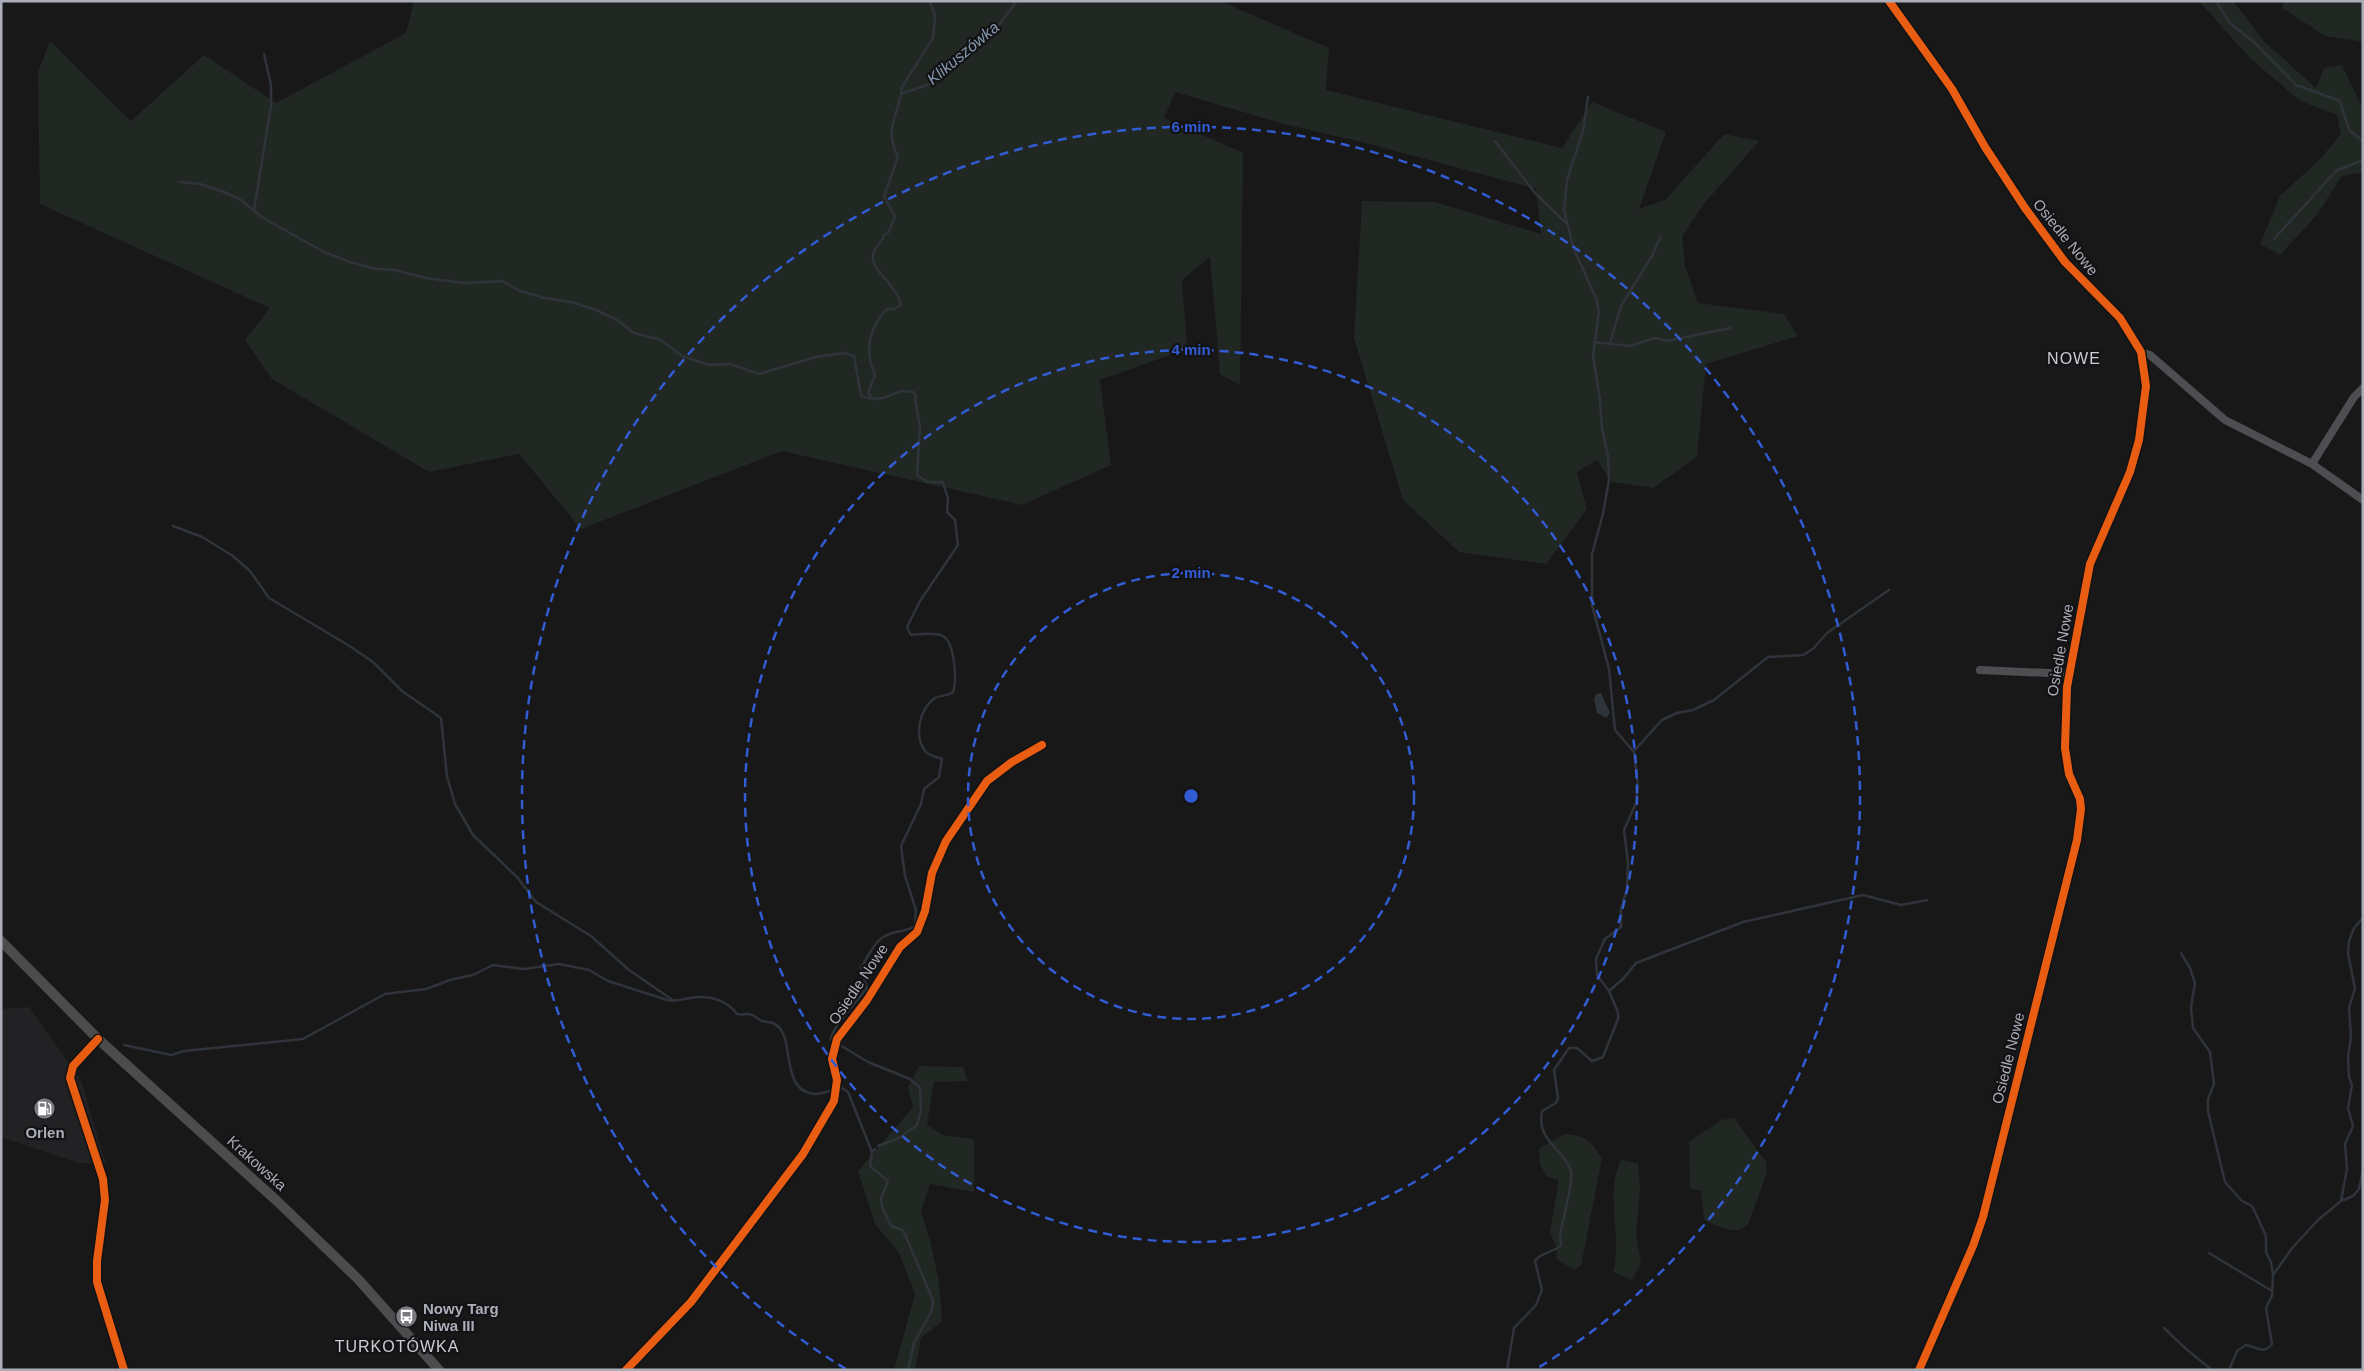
<svg xmlns="http://www.w3.org/2000/svg" width="2364" height="1371" viewBox="0 0 2364 1371" font-family="Arial,sans-serif">
	<rect width="100%" height="100%" fill="#181818"/>
	<path fill="#222224" d="M29 1007 81 1080 106 1164 79 1163 1 1137V1009Z"/>
	<path fill="#212722" d="M414 1H1220L1329 48 1326 90 1562 148 1592 102 1666 132 1639 209 1665 200 1724 134 1759 141 1703 205 1682 236 1685 266 1698 303 1784 314 1798 336 1706 364 1697 457 1653 488 1612 482 1597 460 1577 472 1587 509 1546 564 1459 552 1403 500 1354 338 1362 201 1435 202 1541 234 1536 189 1366 143 1284 124 1175 92 1164 118 1243 153 1240 385 1220 374 1210 257 1182 280 1187 349 1100 380 1111 465 1022 505 782 451 581 529 519 454 429 472 272 379 245 340 270 308 40 204 38 72 50 41 131 121 204 55 276 103 406 33Z
		M2199 1H2233L2264 41 2316 88 2324 68 2342 65 2363 109V175L2358 173 2342 176 2316 216 2280 255 2260 244 2280 196 2319 160 2341 134 2337 115 2300 101 2250 58Z
		M2284 1H2363V42L2325 36 2282 8Z
		M919 1066 963 1067 968 1081 934 1082 927 1124 943 1135 974 1139V1192L930 1184 921 1211 931 1244 939 1282 942 1321 921 1338 915 1370H894L915 1294 899 1253 875 1224 858 1171 913 1107 908 1088Z
		M1734 1118 1766 1162 1767 1173 1748 1224C1736 1237 1719 1226 1704 1220L1701 1191 1690 1188 1689 1142 1721 1120Z
		M1565 1134C1584 1135 1592 1142 1602 1158L1581 1266 1574 1270 1556 1258 1557 1249 1550 1232 1559 1180 1547 1177 1540 1164 1539 1149Z
		M1621 1160 1638 1163 1640 1188 1636 1234 1641 1263 1632 1280 1613 1272C1623 1236 1604 1195 1621 1160Z"/>
	<path fill="#2f343b" d="M1601 693 1610 713 1606 718 1597 713 1594 700 1596 694Z"/>
	<g fill="none" stroke-linecap="round" stroke-linejoin="round">
		<path stroke="#2f343b" stroke-width="2.5" d="M2216 1 2230 23 2256 44 2296 85 2340 101 2349 130 2363 141
			M901 94 902 87 933 38 935 16 930 1
			M1495 141 1535 193 1566 223
			M180 182 200 184 224 192 241 200 263 218 324 252 350 262 376 269 395 270 426 278 464 283 502 281 520 291 544 298 571 302 596 310 617 320 634 333 661 340 682 356 709 365 730 364 759 374 816 357 844 353 854 356 861 396 873 399
			M254 210 271 106V85L264 54
			M2274 239 2336 171 2363 160
			M1594 342 1630 346 1655 338 1667 341 1730 328
			M1610 343 1621 306 1653 254 1660 237
			M173 526 202 537 233 556 250 571 269 598 348 645 373 662 402 691 441 718 447 776 455 804 473 835 517 877 536 902 591 936 629 970 674 1001
			M1634 751 1662 720 1677 713 1693 710 1714 700 1768 657 1803 655 1813 649 1827 633 1889 590
			M2181 953 2190 968 2195 983 2191 1007 2193 1028 2210 1052 2214 1084 2208 1099V1111L2225 1182 2242 1201 2252 1206 2255 1212 2266 1236V1252L2271 1262 2273 1275
			M1609 991 1624 978 1636 963 1743 922 1863 895 1901 905 1927 900
			M831 1040C830 1029 859 999 867 988L861 968C867 958 874 942 885 936 894 931 905 932 915 926L916 910 905 876 901 846 921 804 924 789 939 777 942 759C937 757 929 756 925 751 914 736 919 709 935 698 941 695 948 696 953 692 957 680 955 643 943 636 935 632 920 634 911 635L907 627 920 601 958 545 955 520 947 512 948 499 943 482H927L917 475 920 427 915 399 916 395 913 392 901 391 883 398 873 399 868 393 875 375C864 351 869 327 887 309H894L901 305C898 286 870 270 873 255 874 247 882 243 884 235L888 233 895 217 884 196 898 157C885 129 895 122 901 94L932 83 957 57 981 42 995 30 1017 1
			M124 1045 171 1055 184 1051 303 1039 385 994 426 989 450 980 473 975 493 965 524 969 559 964 589 970 608 981 667 1000C677 1002 681 999 690 998 708 995 726 999 737 1014 741 1015 744 1014 748 1014 754 1014 757 1019 762 1021 766 1022 770 1022 773 1023 798 1034 777 1092 816 1094 824 1094 833 1089 842 1088L848 1092 872 1152
			M840 1045 868 1062 910 1079 920 1088 921 1111 917 1125 899 1138 878 1146
			M875 1149 872 1152 870 1166 888 1181 881 1198 882 1207 891 1226 903 1230 933 1300 932 1310 914 1343 908 1370
			M2341 1201 2347 1169 2345 1144 2353 1126 2348 1108 2352 1085 2349 1077 2348 1057 2351 1037 2349 1008 2355 988 2348 954 2349 941 2354 928 2363 918
			M2209 1253 2272 1291
			M2164 1328 2186 1349 2212 1370
			M1507 1370 1514 1328 1536 1305 1542 1290 1535 1261C1542 1251 1554 1253 1561 1245L1560 1235C1562 1222 1574 1181 1571 1171 1564 1148 1536 1142 1542 1111L1556 1103 1558 1098 1554 1070 1569 1048H1577L1592 1061 1603 1057 1618 1019V1012L1609 991 1597 975 1596 959 1605 939 1621 927V909L1627 889 1628 863 1624 830 1636 803 1638 787 1634 752 1615 730 1609 669 1592 605V554L1603 514 1609 480 1608 456 1602 428 1600 400 1593 356 1599 312 1596 298 1573 247 1564 210 1567 180 1583 131 1588 97
			M2229 1370 2237 1351 2246 1345C2258 1347 2263 1355 2272 1344L2266 1308 2272 1296 2273 1275 2293 1247 2318 1220 2341 1201 2353 1196 2359 1189 2363 1170"/>
		<path stroke="#4d4e51" stroke-width="8" d="M1889 1 1952 89 1985 147 2025 208 2065 262 2120 318 2141 352 2146 386 2139 440 2130 472 2090 564 2067 687 2065 748 2069 774 2080 799 2081 809 2077 840 1983 1217 1973 1246 1919 1370
			M2141 352 2150 355 2225 420 2312 464 2363 500
			M2312 464 2354 397 2363 388
			M1980 670 2069 674
			M98 1039 73 1066 70 1078 103 1179 105 1200 97 1261V1282L124 1370
			M626 1370 691 1302 803 1154 834 1101 837 1080 832 1059 837 1039 867 1000 900 947 917 932 925 911 932 873 946 841 987 781 1012 762 1042 745"/>
		<path stroke="#4c4c4f" stroke-width="10" d="M1 941 98 1039 277 1201 358 1279 439 1370"/>
		<defs>
			<path id="cycleway" d="M1889 1 1952 89 1985 147 2025 208 2065 262 2120 318 2141 352 2146 386 2139 440 2130 472 2090 564 2067 687 2065 748 2069 774 2080 799 2081 809 2077 840 1983 1217 1973 1246 1919 1370
				M98 1039 73 1066 70 1078 103 1179 105 1200 97 1261V1282L124 1370
				M626 1370 691 1302 803 1154 834 1101 837 1080 832 1059 837 1039 867 1000 900 947 917 932 925 911 932 873 946 841 987 781 1012 762 1042 745"/>
		</defs>
		<use href="#cycleway" stroke="#131214" stroke-width="11"/>
		<use href="#cycleway" stroke="#e95d12" stroke-width="8"/>
	</g>
	<g fill="none" stroke="#325cd3" stroke-width="2.5" stroke-dasharray="9 6">
		<circle cx="1191" cy="796" r="223"/>
		<circle cx="1191" cy="796" r="446"/>
		<path d="M846 1369A669 669 0 1 1 1536 1369"/>
	</g>
	<defs>
		<symbol id="fuel-disc" viewBox="-11 -11 22 22"><circle r="9.5" fill="#787a80" stroke="#131214"/><path d="M-5.5-6h7V0h2V4h1.3V-2.5L3-4.5l.8-.8L6-3V5H2.5V1h-1V6h-7ZM-4.2-4.7v3.2H.2V-4.7Z" fill="#fff"/></symbol>
		<symbol id="bus-disc" viewBox="-11 -11 22 22"><circle r="9.5" fill="#787a80" stroke="#131214"/><path d="M-5-6H5V4H4V6H2V4H-2V6H-4V4H-5ZM-3.5-4V0h7V-4ZM-3.5 1.2v1.5H-2V1.2ZM2 1.2v1.5H3.5V1.2Z" fill="#fff"/></symbol>
	</defs>
	<g fill-rule="evenodd">
		<use href="#fuel-disc" x="32" y="1096" width="25" height="25"/>
		<use href="#bus-disc" x="394" y="1304" width="25" height="25"/>
	</g>
	<g text-anchor="middle" dominant-baseline="central" stroke-width="4.5" stroke-linejoin="round" paint-order="stroke">
		<g font-size="15" fill="#abaeb8" stroke="#131214">
			<text transform="translate(2066 237) rotate(51)">Osiedle Nowe</text>
			<text transform="translate(2060 650) rotate(-80)">Osiedle Nowe</text>
			<text transform="translate(858 984) rotate(-56)">Osiedle Nowe</text>
			<text transform="translate(2008 1058) rotate(-76)">Osiedle Nowe</text>
			<text transform="translate(257 1163) rotate(42)">Krakowska</text>
		</g>
		<g font-size="15" font-weight="bold" fill="#abaeb8" stroke="#131214">
			<text x="45" y="1132">Orlen</text>
			<text x="423" y="1308" text-anchor="start">Nowy Targ<tspan x="423" dy="17">Niwa III</tspan></text>
		</g>
		<g font-size="16" font-style="italic" fill="#8599b0" stroke="#131214">
			<text transform="translate(963 53) rotate(-40)">Klikuszówka</text>
		</g>
		<g font-size="16" letter-spacing="1" fill="#cbcdd4" stroke="#131214">
			<text x="2074" y="358">NOWE</text>
			<text x="397" y="1346">TURKOTÓWKA</text>
		</g>
	</g>
	<circle cx="1191" cy="796" r="8" fill="#325cd3" stroke="#131214" stroke-width="2.5"/>
	<g font-size="15" text-anchor="middle" font-weight="bold" fill="#325cd3" stroke="#131214" stroke-width="4.5" stroke-linejoin="round" paint-order="stroke">
		<text x="1191" y="132">6 min</text>
		<text x="1191" y="355">4 min</text>
		<text x="1191" y="578">2 min</text>
	</g>
	<rect width="2364" height="1371" fill="none" stroke="#abaeb8" stroke-width="5"/>
</svg>
